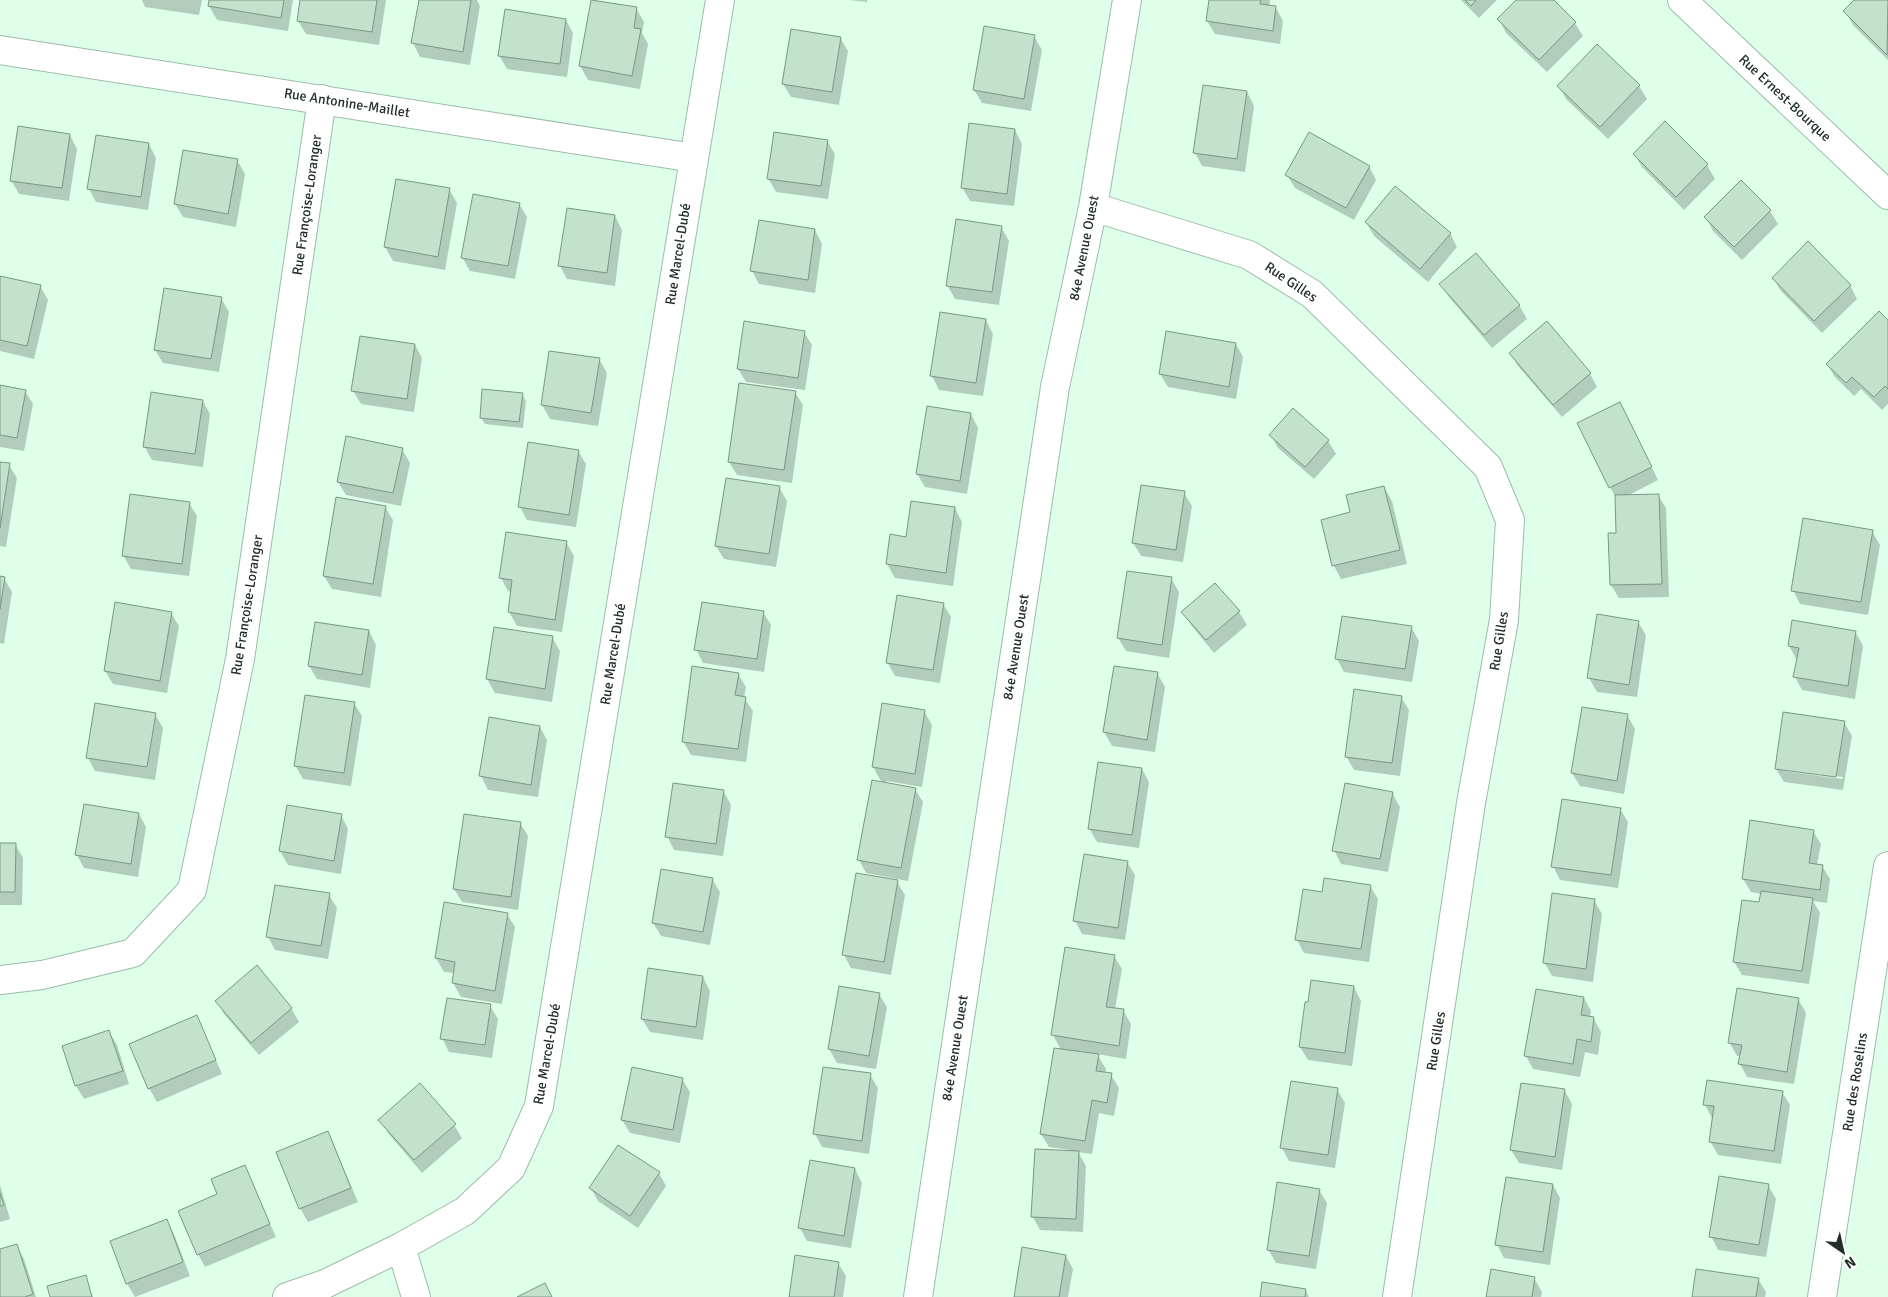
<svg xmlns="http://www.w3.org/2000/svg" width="1888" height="1297" viewBox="0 0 1888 1297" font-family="Signika,sans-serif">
	<rect width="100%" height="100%" fill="#deffea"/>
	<path fill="#0003" fill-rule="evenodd" d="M142 0H202L199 15 145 7Z
		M210 0H293L288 31 217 20 209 6Z
		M302 0H386L379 45 306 34 298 21Z
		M420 0H477L480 6 470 65 420 57 413 43Z
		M592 0 636 8 644 22 642 33 648 44 640 89 588 80 580 66Z
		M849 0H867V2Z
		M1210 0H1270L1269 7 1276 8 1283 21 1280 44 1215 34 1207 21Z
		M1461 0H1497L1479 18Z
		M1518 0H1552L1575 23 1583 36 1547 72 1506 33 1499 19Z
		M1856 0H1888V60L1853 25 1845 11Z
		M566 20 573 33 567 77 507 69 499 55Z
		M1034 36 1042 50 1031 111 982 103 974 90Z
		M840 38 848 51 839 105 791 97 783 84Z
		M1559 86H1639L1647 99 1608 139 1566 99Z
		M1247 92 1254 106 1245 172 1202 166 1195 153Z
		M1665 123 1707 165 1715 179 1684 210 1642 167 1634 154Z
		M1015 130 1022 144 1014 206 970 201 962 187Z
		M70 135 77 149 69 201 19 194 11 180Z
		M827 141 835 154 828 199 776 192 768 178Z
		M149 144 156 158 148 210 96 202 89 189Z
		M237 160 245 174 236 227 183 217 175 204Z
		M1369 166 1376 180 1354 220 1295 188 1287 175Z
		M397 181 449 189 457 203 445 270 393 261 385 247Z
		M1741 182 1770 211 1778 224 1742 260 1713 231 1706 217Z
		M519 204 527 217 515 279 470 271 462 257Z
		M615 216 622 230 615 286 567 279 560 266Z
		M1366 222 1450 233 1457 247 1428 282 1374 236Z
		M1001 227 1009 241 999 305 955 299 947 285Z
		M815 230 822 244 815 293 759 284 752 271Z
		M0 277 40 286 48 300 34 359 0 351Z
		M1773 278 1850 285 1857 299 1822 333 1781 291Z
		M1441 284 1519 305 1527 319 1492 348 1449 297Z
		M221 298 229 312 219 372 163 363 155 350Z
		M986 320 993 334 983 396 939 390 932 376Z
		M1888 322V404L1882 410 1861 389 1854 396 1835 377 1827 364Z
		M804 332 812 345 805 390 746 382 738 369Z
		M1236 344 1243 357 1236 399 1168 387 1160 374Z
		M415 345 422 358 414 412 361 404 353 391Z
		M1511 353 1590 374 1597 387 1562 417 1518 366Z
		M599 359 607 373 598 426 550 419 542 405Z
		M0 387 25 391 33 404 24 451 0 447Z
		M795 392 803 405 792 483 737 475 729 462Z
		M522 394 526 401 523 428 485 424 481 418Z
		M203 401 210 414 203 467 152 460 144 446Z
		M971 414 978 428 967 494 925 487 917 474Z
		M1627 417 1658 480 1627 496 1658 495 1666 508 1669 597 1619 598 1611 585 1617 535 1616 498 1610 487Z
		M1271 435 1328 441 1336 454 1314 479 1278 448Z
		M402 449 410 463 401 506 346 495 338 482Z
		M578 451 586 464 576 527 527 520 520 507Z
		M0 463 9 465 17 478 6 547 0 546Z
		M779 487 787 501 776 567 724 559 716 546Z
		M1384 487 1392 501 1407 564 1341 579 1334 566 1322 520 1351 513Z
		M1184 493 1192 506 1183 562 1141 556 1133 543Z
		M189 503 197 516 189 576 131 569 123 555Z
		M385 507 393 520 381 597 332 589 324 576Z
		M955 508 962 522 953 586 895 578 887 564 891 536 907 538Z
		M1872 531 1880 545 1868 615 1800 604 1793 590Z
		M566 542 574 556 562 632 517 626 509 612 512 592 508 591 501 578Z
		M0 578H4L12 592 4 644 0 643Z
		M1171 578 1179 592 1169 658 1126 651 1118 638Z
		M1215 584 1239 612 1247 625 1214 653 1191 625 1183 612Z
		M943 604 951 617 940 683 895 676 887 662Z
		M763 612 771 625 764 672 703 663 696 649Z
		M171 613 179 626 167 693 113 684 105 671Z
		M1638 622 1646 635 1637 697 1597 692 1589 678Z
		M1411 627 1419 641 1412 682 1344 672 1337 659Z
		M369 631 376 645 370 688 317 679 309 666Z
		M1856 633 1863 646 1855 699 1802 690 1795 677 1797 660 1789 646Z
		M552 637 560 651 552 702 495 693 487 679Z
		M1157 673 1165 687 1155 752 1112 746 1104 732Z
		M738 674 746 687 744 698 753 711 746 762 691 755 683 741Z
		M1401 697 1409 710 1400 776 1354 770 1346 756Z
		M354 703 362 716 351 786 303 779 295 765Z
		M924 711 932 725 922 787 887 781 886 784 915 789 923 802 908 881 866 873 859 860 882 783 873 767Z
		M155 714 163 728 155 780 95 771 88 758Z
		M1627 715 1635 729 1624 794 1580 786 1572 773Z
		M1844 722 1852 736 1843 790 1784 782 1776 769ZM1784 769 1843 777 1842 779 1784 771Z
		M540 727 547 740 538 797 488 790 481 776Z
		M1142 769 1149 782 1139 848 1097 842 1089 828Z
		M724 792 731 805 723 856 674 850 667 836Z
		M1392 793 1400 807 1388 872 1341 864 1334 850Z
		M288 806 341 815 348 829 341 874 288 865 280 851Z
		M1620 809 1628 822 1618 888 1560 880 1553 866Z
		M139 814 146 827 138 877 84 868 77 855Z
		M520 823 528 836 518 910 462 902 454 889Z
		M1813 831 1821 844 1817 865 1822 866 1830 879 1827 903 1813 901 1820 913 1809 984 1742 975 1734 962 1760 904 1761 894 1751 892 1743 879Z
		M0 844H15L23 858 22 905H0Z
		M1127 862 1135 875 1125 940 1082 934 1075 921Z
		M712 879 720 892 710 945 661 936 653 923Z
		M897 882 905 895 891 975 851 968 844 955Z
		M1370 886 1378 899 1369 962 1304 953 1297 940 1323 894Z
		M329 895 337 908 328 959 275 950 268 937Z
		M1594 900 1602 914 1593 982 1552 976 1544 962Z
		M507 914 515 927 502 1004 461 997 453 983 455 973 444 972 436 958Z
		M1114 956 1122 969 1115 1009 1123 1010 1131 1024 1126 1059 1097 1054 1106 1069 1105 1074 1111 1075 1119 1088 1114 1116 1099 1113 1092 1154 1078 1152 1086 1166 1083 1232 1040 1230 1033 1217 1070 1150 1049 1147 1041 1134 1061 1050 1053 1035Z
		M703 977 710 991 703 1040 650 1032 642 1019Z
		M1354 987 1361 1001 1352 1066 1308 1060 1300 1047Z
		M879 994 887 1007 876 1069 837 1063 829 1049Z
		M1584 998 1591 1011 1590 1018 1594 1019 1601 1032 1598 1055 1585 1052 1580 1077 1533 1069 1526 1056Z
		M1798 999 1806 1013 1794 1084 1747 1077 1740 1064 1741 1056H1737L1729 1042Z
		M217 1001 291 1008 299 1022 259 1055 224 1014Z
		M490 1006 498 1019 492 1058 449 1052 442 1038Z
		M196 1016 222 1074 157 1102 149 1088Z
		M109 1032 117 1045 129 1084 84 1099 76 1086 63 1046Z
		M870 1075 878 1088 869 1154 822 1147 815 1134Z
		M682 1079 690 1092 680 1143 630 1133 622 1120Z
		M1337 1089 1345 1103 1335 1168 1289 1161 1282 1148Z
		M1565 1091 1572 1104 1562 1170 1519 1163 1511 1150Z
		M1782 1092 1790 1105 1781 1164 1718 1155 1710 1141 1712 1118 1705 1105Z
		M380 1120 454 1125 462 1138 422 1173 388 1133Z
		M328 1132 358 1202 308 1222 300 1208Z
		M244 1166 276 1237 205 1267 198 1254 219 1195Z
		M855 1169 862 1183 851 1248 807 1241 800 1228Z
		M659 1173 666 1186 638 1228 598 1201 591 1188Z
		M0 1185 10 1219 0 1222Z
		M1553 1185 1560 1198 1550 1265 1504 1258 1497 1244Z
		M1768 1185 1776 1199 1766 1257 1718 1250 1711 1236Z
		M1319 1190 1327 1203 1316 1269 1276 1263 1268 1249Z
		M166 1221 174 1234 190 1276 135 1297 127 1284 111 1241Z
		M16 1245 24 1259 36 1297H0V1251Z
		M1066 1256 1073 1269 1068 1297H1015Z
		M838 1263 846 1276 843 1297H790Z
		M85 1276 93 1297H51Z
		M1534 1278 1542 1292 1541 1297H1487Z
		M1758 1279 1766 1292 1765 1297H1694Z
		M1306 1291 1309 1297H1261Z"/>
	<path fill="#c2e2ce" stroke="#799784" d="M209 0H284L281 18 208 6Z
		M300 0H377L372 32 297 21Z
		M419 0H471L463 52 411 43Z
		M591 0 637 7 634 28 641 29 632 76 579 66Z
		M1209 0H1261L1260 4 1276 6 1273 31 1206 21Z
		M1465 0H1476L1471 6Z
		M1516 0H1554L1576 22 1539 60 1497 19Z
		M1854 0H1888L1887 55 1843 11Z
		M505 9 566 19 560 64 498 56Z
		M984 26 1035 35 1024 99 973 90Z
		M791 29 841 37 832 92 782 84Z
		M1597 44 1640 85 1600 127 1557 86Z
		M1203 85 1247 91 1237 159 1193 153Z
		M1665 121 1708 164 1676 197 1633 154Z
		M969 123 1015 129 1007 194 961 188Z
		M18 126 70 134 62 188 10 181Z
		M774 132 828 140 821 186 767 179Z
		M1309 132 1370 166 1346 208 1285 175Z
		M96 135 149 143 141 197 87 189Z
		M183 150 238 159 228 214 174 204Z
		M396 179 450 188 438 257 384 247Z
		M1741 180 1771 210 1734 247 1704 217Z
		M1395 186 1451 233 1420 269 1365 222Z
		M473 194 520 203 508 266 461 258Z
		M567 208 615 215 607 273 558 266Z
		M956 219 1002 226 992 292 946 286Z
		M759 220 815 229 808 280 750 271Z
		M1808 241 1851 285 1814 321 1772 278Z
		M1476 253 1520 305 1484 335 1439 284Z
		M0 276 41 285 27 346 0 340Z
		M164 288 222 297 211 359 154 350Z
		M1879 311 1888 320V389L1885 386 1874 397 1852 377 1846 383 1826 364Z
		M940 312 986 319 976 383 930 376Z
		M744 321 805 331 798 378 737 369Z
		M1547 321 1591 373 1553 405 1509 353Z
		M1166 331 1236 343 1229 387 1159 374Z
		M360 336 415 344 407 399 351 391Z
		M549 351 600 358 591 413 541 405Z
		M739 383 796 391 784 470 728 462Z
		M0 385 26 390 17 438 0 435Z
		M482 389 523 393 519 422 480 418Z
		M151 392 203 400 195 454 143 447Z
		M1620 402 1652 467 1609 488 1577 423Z
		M927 406 971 413 960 481 916 474Z
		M1293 408 1329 440 1305 467 1269 435Z
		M346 436 403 448 393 493 337 482Z
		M528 442 579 450 569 515 518 507Z
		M0 462 10 463 0 528Z
		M726 478 780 486 769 554 715 546Z
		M1141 485 1185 491 1176 550 1132 543Z
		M1384 486 1400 550 1332 566 1321 520 1350 512 1346 495Z
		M130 494 190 502 182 564 122 556Z
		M1659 494 1662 584 1610 585 1608 533H1616L1615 495Z
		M336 497 386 506 373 584 323 576Z
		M911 501 955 507 946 573 886 564 890 534 906 537Z
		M1803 518 1873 530 1861 602 1791 591Z
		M506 532 567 541 555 620 508 612 512 580 499 578Z
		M1127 571 1172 577 1162 645 1117 638Z
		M0 576 5 577 0 609Z
		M1215 583 1240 611 1206 640 1181 612Z
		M897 595 944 603 933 670 886 663Z
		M115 602 172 612 160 681 104 671Z
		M702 602 764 611 757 659 694 650Z
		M1597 614 1639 621 1629 685 1587 678Z
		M1342 616 1412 626 1405 669 1335 659Z
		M1792 620 1856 631 1848 686 1793 677 1799 648 1788 646Z
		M315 622 369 630 362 675 308 666Z
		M494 627 553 636 545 689 486 679Z
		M692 666 739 673 735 695 746 697 738 749 682 742Z
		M1114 666 1158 672 1147 740 1103 732Z
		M1354 689 1402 696 1392 763 1345 757Z
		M305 695 355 702 344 773 294 766Z
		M95 703 156 713 147 767 86 758Z
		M882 703 925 710 915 774 872 767Z
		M1582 707 1628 714 1617 781 1571 773Z
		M1783 712 1845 721 1836 777 1775 769Z
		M489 717 540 726 531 785 479 776Z
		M1098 762 1142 768 1132 835 1088 829Z
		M872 780 916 788 901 868 857 860Z
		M673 783 724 790 716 844 665 837Z
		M1345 783 1393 792 1380 859 1332 851Z
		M1562 799 1621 808 1611 875 1551 867Z
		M84 804 139 813 131 864 75 855Z
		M287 805 342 814 334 861 279 851Z
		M464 814 521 822 511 897 453 889Z
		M1750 820 1814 830 1809 863 1823 865 1820 890 1742 879Z
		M0 843H16L15 892H0Z
		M1084 854 1128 861 1118 928 1073 921Z
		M661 869 713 878 703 932 652 923Z
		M856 873 898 880 884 962 842 955Z
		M1324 878 1371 885 1361 949 1295 940 1303 889 1322 892Z
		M275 885 330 893 321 946 266 937Z
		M1761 891 1813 898 1802 971 1733 962 1742 900 1759 902Z
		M1552 893 1595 899 1586 969 1543 963Z
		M444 902 508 913 495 991 452 983 455 962 435 958Z
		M1065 947 1115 955 1106 1007 1124 1009 1119 1046 1051 1035Z
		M257 965 292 1008 251 1043 215 1001Z
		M648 968 703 976 696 1027 641 1019Z
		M1311 980 1354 986 1345 1053 1299 1047 1305 1002H1308Z
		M839 986 880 993 869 1056 828 1049Z
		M1737 988 1799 998 1787 1072 1738 1064 1742 1045 1728 1043Z
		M1536 989 1584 997 1581 1015 1594 1017 1591 1042 1577 1039 1573 1064 1524 1056Z
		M447 998 491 1004 485 1045 440 1039Z
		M197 1015 216 1060 148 1089 129 1044Z
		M109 1030 123 1071 75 1086 62 1046Z
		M1054 1048 1099 1054 1096 1071 1112 1073 1107 1103 1092 1100 1085 1141 1040 1134Z
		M632 1067 683 1078 673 1130 621 1120Z
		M823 1067 871 1073 862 1141 813 1134Z
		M1707 1080 1783 1091 1774 1151 1709 1142 1714 1106 1703 1105Z
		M1291 1081 1338 1088 1328 1155 1280 1148Z
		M420 1083 456 1124 414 1160 378 1120Z
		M1521 1083 1565 1089 1555 1157 1510 1150Z
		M328 1131 351 1188 299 1209 276 1152Z
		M618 1145 660 1172 630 1216 589 1188Z
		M1035 1149 1079 1151 1076 1219 1031 1217Z
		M810 1160 855 1168 844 1236 798 1228Z
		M245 1165 270 1224 197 1255 178 1211 217 1194 211 1179Z
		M1719 1176 1769 1184 1759 1245 1709 1237Z
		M1506 1177 1553 1184 1543 1252 1495 1245Z
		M1277 1182 1320 1189 1309 1256 1267 1250Z
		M0 1193 4 1205 0 1206Z
		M167 1219 183 1262 126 1284 110 1241Z
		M17 1244 33 1294 25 1297H0V1249Z
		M1022 1247 1066 1255 1059 1297H1014Z
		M795 1255 839 1262 834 1297H789Z
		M1491 1269 1535 1277 1532 1297H1486Z
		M1696 1269 1759 1278 1756 1297H1692Z
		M86 1275 92 1297H50L47 1286Z
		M1262 1282 1306 1289 1305 1297H1260Z
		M545 1283 552 1297H517Z"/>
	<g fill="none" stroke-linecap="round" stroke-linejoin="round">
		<defs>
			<path id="minor" d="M1682 0 1888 195
				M0 50 694 158
				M1093 207 1249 255 1312 294 1488 467 1510 520 1504 620 1471 803 1397 1297
				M0 980 42 975 133 953 192 890 240 659 322 99
				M401 1247 416 1297
				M287 1297 325 1284 401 1247 465 1211 511 1168 539 1106 720 0
				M918 1297 1055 387 1093 207 1127 0
				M1822 1297 1888 866"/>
		</defs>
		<use href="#minor" stroke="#9dbca9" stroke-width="30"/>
		<use href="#minor" stroke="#fff" stroke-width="28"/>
	</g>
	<g text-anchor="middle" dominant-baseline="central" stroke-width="4" stroke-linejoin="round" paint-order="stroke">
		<g font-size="14" fill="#222e27" stroke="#fff">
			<text transform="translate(1785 98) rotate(43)">Rue Ernest-Bourque</text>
			<text transform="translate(347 103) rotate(9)">Rue Antonine-Maillet</text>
			<text transform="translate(307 205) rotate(-82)">Rue Françoise-Loranger</text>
			<text transform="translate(1084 248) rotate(-79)">84e Avenue Ouest</text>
			<text transform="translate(678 254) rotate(-81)">Rue Marcel-Dubé</text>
			<text transform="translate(1291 282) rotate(34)">Rue Gilles</text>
			<text transform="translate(247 605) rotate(-81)">Rue Françoise-Loranger</text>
			<text transform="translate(1499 641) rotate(-81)">Rue Gilles</text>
			<text transform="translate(1016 647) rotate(-81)">84e Avenue Ouest</text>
			<text transform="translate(613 654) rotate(-81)">Rue Marcel-Dubé</text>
			<text transform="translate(1436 1041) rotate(-81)">Rue Gilles</text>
			<text transform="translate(955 1048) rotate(-81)">84e Avenue Ouest</text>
			<text transform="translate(547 1054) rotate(-80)">Rue Marcel-Dubé</text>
			<text transform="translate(1855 1082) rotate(-81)">Rue des Roselins</text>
		</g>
	</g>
	<g transform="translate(1843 1252) rotate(146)" stroke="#ffffff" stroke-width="4" paint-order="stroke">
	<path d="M0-4L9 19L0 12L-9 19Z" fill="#222e27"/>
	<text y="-8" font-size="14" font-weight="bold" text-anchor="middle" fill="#222e27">N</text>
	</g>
</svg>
